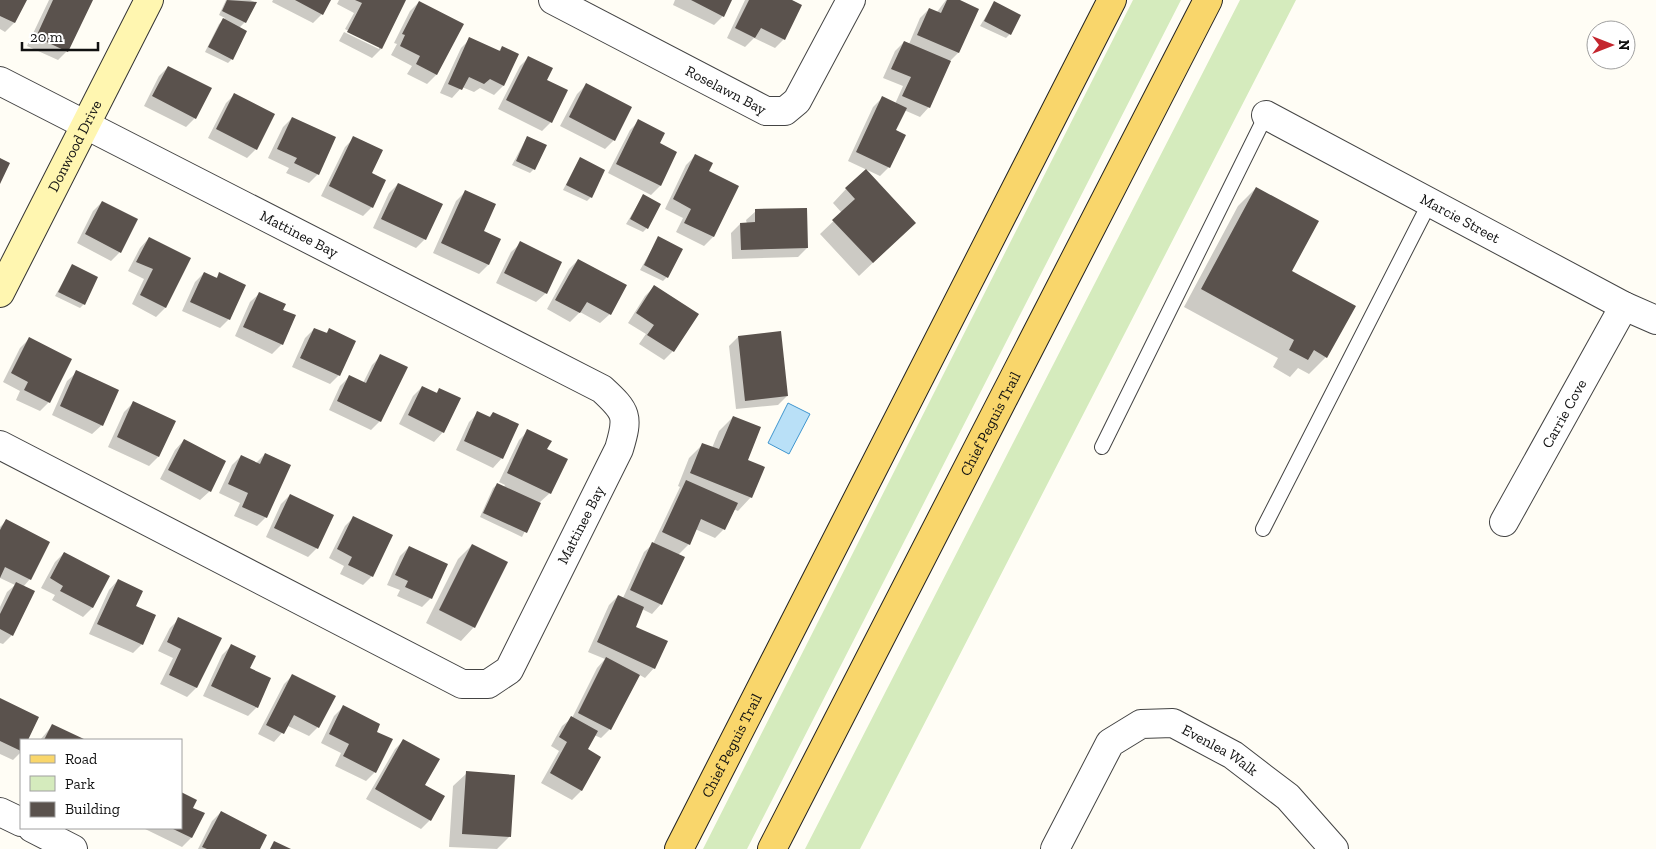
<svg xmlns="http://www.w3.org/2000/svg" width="1656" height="849" viewBox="0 0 1656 849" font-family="'Zilla Slab',serif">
	<rect width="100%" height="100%" fill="#fffdf5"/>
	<path fill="#d5ebbd" d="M1133 0H1181L747 849H703Z
		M1240 0H1296L860 849H805Z"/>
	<path fill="#b9e0f7" stroke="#3f96cf" d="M788 403 810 414 789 454 768 443Z"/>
	<path fill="#0003" d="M0 0H25L14 23 5 32 0 29Z
		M49 0H92L67 51 58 60 27 46Z
		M226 0H250L255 2 245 22 239 28 232 59 228 63 205 52 219 24 225 18 219 15Z
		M273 0H329L322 14 313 23 272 2Z
		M339 0H405L381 49 372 58 339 41 344 32 379 49V47L345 29 354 13 337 4Z
		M675 0H731L723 16 714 25 673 5Z
		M745 0H789L784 39 775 48 754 38 745 47 727 38Z
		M946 0H957L977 9 958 53 949 62 929 107 920 117 904 110 895 131 889 167 880 176 848 161 873 107 882 98 895 104 903 86 883 78 895 51 904 42 909 44 920 18 929 9 937 12Z
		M419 2 462 24 436 75 427 84 407 74 412 66 391 55 397 44 394 43 410 11Z
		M994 3 1010 34 1006 38 980 26Z
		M470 39 498 52 502 47 518 54 503 86 494 95 480 88 474 92 462 87 452 98 440 93 461 48Z
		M529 57 546 80 551 122 542 131 498 109 520 66Z
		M168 67 195 118 186 127 144 106 159 76Z
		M586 85 614 140 605 149 560 126 577 94Z
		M235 94 256 149 247 158 208 138 226 103Z
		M292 118 318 174 309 183 286 173 289 168 268 158 283 127Z
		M639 121 658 144 675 153 660 186 651 195 608 173 630 130Z
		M527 137 534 169 530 173 512 165Z
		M354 138 370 173 372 207 363 216 321 196 345 147Z
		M695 156 707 171 738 186 713 237 704 246 676 232 683 218 665 209 686 165Z
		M580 158 591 197 587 201 563 190Z
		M398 184 425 239 416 248 373 228 389 193Z
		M1256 188 1326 357 1309 374 1298 368 1290 377 1273 367 1278 358 1184 307 1238 206Z
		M846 189 901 236 859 276 820 234 842 213 833 203Z
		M465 192 482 232 499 239 488 265 479 274 433 253 456 201Z
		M643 196 647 228 643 232 626 224Z
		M102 202 120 252 111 261 77 243 93 211Z
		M756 211 807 248 798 257 732 259 731 233 740 224H747L746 220Z
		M659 237 667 277 663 281 640 270Z
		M149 238 189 258 165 308 156 317 132 304 144 279 128 271 140 248Z
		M521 243 561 262 546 293 536 302 496 283 511 252Z
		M578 260 625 286 610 314 600 323 580 312 570 322 547 309 569 269Z
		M72 266 84 304 80 308 55 296Z
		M204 273 215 279 220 274 229 319 220 328 182 311 195 282Z
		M654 287 697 315 673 351 664 360 639 344 646 334 628 323 645 296Z
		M260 293 282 310 294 316 282 344 272 354 235 336 250 302Z
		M314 329 325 334 329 330 339 375 330 384 292 367 305 338Z
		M738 337 787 396 778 405 736 409 729 346Z
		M29 339 49 402 40 411 16 400 20 391 3 382 20 348Z
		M381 356 380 421 371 430 329 410 340 386 349 377 363 383 372 365Z
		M77 372 117 391 102 425 92 434 52 415 67 381Z
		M422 387 435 394 440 389 443 432 434 442 399 424 413 396Z
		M133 403 158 457 149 466 108 447 124 412Z
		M478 413 488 418 493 413 502 458 493 468 456 450 469 422Z
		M733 417 747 460 751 497 738 511 733 509 724 529 715 538 695 529 689 544 678 555 661 604 652 614 642 609 634 627 654 668 645 678 638 674 610 729 601 738 594 735 586 749 600 757 581 791 572 800 541 783 559 751 551 746 562 726 572 718 597 668 605 659 588 652 609 605 618 596 623 598 644 552 653 544 680 487 678 486 689 458 703 444 712 448 719 431Z
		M528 431 546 450 550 493 540 502 522 537 480 517 493 488 498 484 504 487 505 485 499 482 519 440Z
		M184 440 225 461 210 491 200 500 160 479 175 450Z
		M265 454 266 517 257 526 234 516 240 503 219 493 232 465 241 456 256 463Z
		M290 495 317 548 308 557 266 537 281 504Z
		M354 517 372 576 363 585 340 574 344 566 329 558 345 526Z
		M6 521 30 579 23 587 12 635 3 644 0 643V607L7 592 15 585 0 578V527Z
		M472 545 474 627 461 641 426 623 458 559Z
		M409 547 431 598 422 607 397 596 400 590 387 585 400 556Z
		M64 553 108 577 92 608 83 617 52 600 55 595 41 588 55 562Z
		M118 580 135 607 142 644 133 653 89 634 109 590Z
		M179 619 196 688 187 697 160 684 173 658 158 651 170 628Z
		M231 646 249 669 257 707 248 716 203 696 222 655Z
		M293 675 318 727 309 736 288 726 274 742 258 734 284 684Z
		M0 700 38 718 27 740H21V752L13 760 0 754Z
		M343 707 375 732V772L366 781 335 766 341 753 321 743 334 716Z
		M52 726 83 740H40Z
		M404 740 424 785 443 796 430 820 421 829 366 799 395 749Z
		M467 773 510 836 497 849 449 847 453 786Z
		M192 808 191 838 182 847 143 828H181Z
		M221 812 258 849H198L212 821Z"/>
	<path fill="#5a524d" d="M0 0H27L15 23 0 16Z
		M53 0H93L68 52 36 37Z
		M227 0 257 2 246 23 222 11Z
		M295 0H331L323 15Z
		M355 0H406L382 49 347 32 362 3Z
		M691 0H732L724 17Z
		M749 0H792L802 5 785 40 761 28 755 38 735 28Z
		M947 0H960L979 9 959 53 917 35 929 8 941 13Z
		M419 1 464 24 437 75 416 64 420 56 400 46 405 35 402 34Z
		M994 1 1021 15 1011 35 984 21Z
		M223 18 247 31 233 60 208 47Z
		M469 37 500 51 502 46 519 54 504 86 490 79 484 84 469 77 462 90 448 84Z
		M904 41 951 61 930 108 902 96 911 77 891 69Z
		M528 56 553 68 547 80 568 90 552 123 506 100Z
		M168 66 212 88 196 119 152 96Z
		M586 83 632 107 615 141 569 117Z
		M234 93 275 114 257 150 216 129Z
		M882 96 907 108 896 130 906 135 890 168 856 152Z
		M292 117 336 137 319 175 294 163 297 158 277 149Z
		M638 119 665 133 660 143 677 152 661 186 616 164Z
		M353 136 383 150 372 173 386 180 373 208 329 186Z
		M527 136 547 145 535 170 516 161Z
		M695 154 713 163 709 171 739 186 714 237 684 223 691 209 673 199Z
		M580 157 605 170 592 198 566 185Z
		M0 158 10 163 0 184Z
		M866 169 916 223 873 263 832 220 855 199 845 188Z
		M398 183 443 204 426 240 381 219Z
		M1256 187 1319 221 1292 271 1356 306 1327 358 1314 350 1308 360 1289 350 1294 340 1201 289Z
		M465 190 496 204 484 231 501 239 489 265 441 243Z
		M643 194 661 204 648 229 630 219Z
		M102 201 138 219 121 253 85 234Z
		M807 208 808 248 741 250 740 223 755 222V209Z
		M658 236 683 249 668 278 644 265Z
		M149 237 191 258 166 308 140 295 153 269 136 262Z
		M520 241 562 262 547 294 504 273Z
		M578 259 627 285 611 315 587 302 580 313 555 300Z
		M72 264 98 277 85 305 58 292Z
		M204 272 217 278 219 272 246 285 230 320 190 302Z
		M654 285 699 314 674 352 647 335 654 325 636 313Z
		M259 292 286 304 283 310 296 315 283 345 243 327Z
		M314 328 327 333 329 328 356 341 340 376 300 358Z
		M781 331 788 396 745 401 738 336Z
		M29 337 72 359 50 403 24 390 28 382 11 373Z
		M380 354 408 367 381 422 337 401 349 375 366 383Z
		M76 370 119 390 103 426 60 406Z
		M422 386 437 393 439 388 461 398 444 433 408 415Z
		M133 401 176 421 159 457 117 437Z
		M477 411 490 417 493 412 519 424 503 459 464 441Z
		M733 416 761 427 748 460 765 467 752 498 690 473 702 443 719 449Z
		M527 429 552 441 547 449 568 459 551 494 507 473Z
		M184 439 226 461 211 492 168 470Z
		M265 453 291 465 267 518 242 507 248 493 228 484 241 455 260 464Z
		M686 480 738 503 725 530 701 519 690 545 662 532Z
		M497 483 541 503 527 533 483 513Z
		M290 494 334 515 318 549 274 528Z
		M353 516 393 535 373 577 348 565 352 557 337 549Z
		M6 519 50 542 31 580 5 567 0 578V530Z
		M652 542 685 557 662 605 630 590Z
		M472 544 508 562 475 628 439 610Z
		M409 546 448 564 432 599 405 587 408 581 395 575Z
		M64 552 110 576 93 608 60 591 63 586 50 578Z
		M118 579 143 591 136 606 156 615 143 645 97 624Z
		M16 582 35 591 13 636 0 629V614Z
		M618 595 644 607 636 627 668 641 655 669 597 642Z
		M178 617 222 638 197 688 169 675 181 649 167 642Z
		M231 644 256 656 250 668 271 678 258 708 211 686Z
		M606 657 640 675 611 730 578 713Z
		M292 674 336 696 319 728 294 715 284 734 266 725Z
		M0 698 39 717 28 740H21V751L0 741Z
		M343 705 380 724 377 732 393 739 376 773 343 756 349 744 329 734Z
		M571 716 598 731 588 749 601 757 582 791 550 773 567 742 559 737Z
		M52 724 86 740H44Z
		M403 739 440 759 425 785 445 796 431 821 375 789Z
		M466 771 515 775 511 837 462 834Z
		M181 792 197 800 193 808 205 813 192 838 171 828H181Z
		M221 811 267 835 260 849H207L202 847Z
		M274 841 291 849H270Z"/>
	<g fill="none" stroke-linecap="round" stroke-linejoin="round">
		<defs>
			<path id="lane" d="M1102 447 1266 115
				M1263 529 1430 202"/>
			<g id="street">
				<path id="s1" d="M553 0 766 111H785L797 101 851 0"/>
				<path id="s2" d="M0 81 602 389C627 412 629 416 619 449L509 670 488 684H462L0 445"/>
				<path id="s3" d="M1266 115 1624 306 1656 320"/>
				<path id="s4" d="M1504 522 1624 306"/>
				<path d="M0 812 21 822"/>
				<path d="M32 828 73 849"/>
				<path id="s5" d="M1055 849 1110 743 1141 724 1173 723 1233 755 1288 797 1334 849"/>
			</g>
			<g id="secondary">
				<path id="s6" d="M0 293 149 0"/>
			</g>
			<g id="primary">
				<path id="s7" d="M679 849 1112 0"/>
				<path id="s8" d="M772 849 1208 0"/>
			</g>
		</defs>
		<use href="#lane" stroke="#444" stroke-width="16"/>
		<use href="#street" stroke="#444" stroke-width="30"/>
		<use href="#secondary" stroke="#333" stroke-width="30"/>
		<use href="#primary" stroke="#222" stroke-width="30"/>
		<use href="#lane" stroke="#fff" stroke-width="14"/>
		<use href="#street" stroke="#fff" stroke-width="28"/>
		<use href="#secondary" stroke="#fff6b0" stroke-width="28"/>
		<use href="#primary" stroke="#f9d66b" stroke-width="28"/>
	</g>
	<g text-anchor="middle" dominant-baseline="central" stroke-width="5" stroke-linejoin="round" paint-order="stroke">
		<g font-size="15" fill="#111" stroke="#fff">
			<text stroke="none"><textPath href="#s1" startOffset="195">Roselawn Bay</textPath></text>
			<text stroke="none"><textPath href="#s6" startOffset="165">Donwood Drive</textPath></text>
			<text stroke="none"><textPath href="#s3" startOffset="220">Marcie Street</textPath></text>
			<text stroke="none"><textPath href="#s2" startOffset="336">Mattinee Bay</textPath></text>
			<text stroke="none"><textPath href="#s4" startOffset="124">Carrie Cove</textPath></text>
			<text stroke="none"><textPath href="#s8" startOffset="478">Chief Peguis Trail</textPath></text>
			<text transform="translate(581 525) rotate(-63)">Mattinee Bay</text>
			<text stroke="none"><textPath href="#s7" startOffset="116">Chief Peguis Trail</textPath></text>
			<text stroke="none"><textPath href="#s5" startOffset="242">Evenlea Walk</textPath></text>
		</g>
	</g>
	<rect x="20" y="739" width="162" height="90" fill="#ffffff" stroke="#a0a0a0"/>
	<rect x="30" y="755" width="25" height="8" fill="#f9d66b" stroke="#a0a0a0"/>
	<text x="65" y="764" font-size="15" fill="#111111">Road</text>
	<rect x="30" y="776" width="25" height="15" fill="#d5ebbd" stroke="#a0a0a0"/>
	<text x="65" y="789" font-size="15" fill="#111111">Park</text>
	<rect x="30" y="802" width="25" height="15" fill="#5a524d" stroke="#a0a0a0"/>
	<text x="65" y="814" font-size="15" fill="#111111">Building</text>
	<g transform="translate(1611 45) rotate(90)"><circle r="24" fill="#ffffff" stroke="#a0a0a0"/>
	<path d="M0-4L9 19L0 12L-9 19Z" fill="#c4262e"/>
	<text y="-8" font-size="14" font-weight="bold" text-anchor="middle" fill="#111111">N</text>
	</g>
	<path d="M22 42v8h76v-8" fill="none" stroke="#111111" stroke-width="2.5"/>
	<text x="30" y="42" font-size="15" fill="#111111" stroke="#ffffff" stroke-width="4" paint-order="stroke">20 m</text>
</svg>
